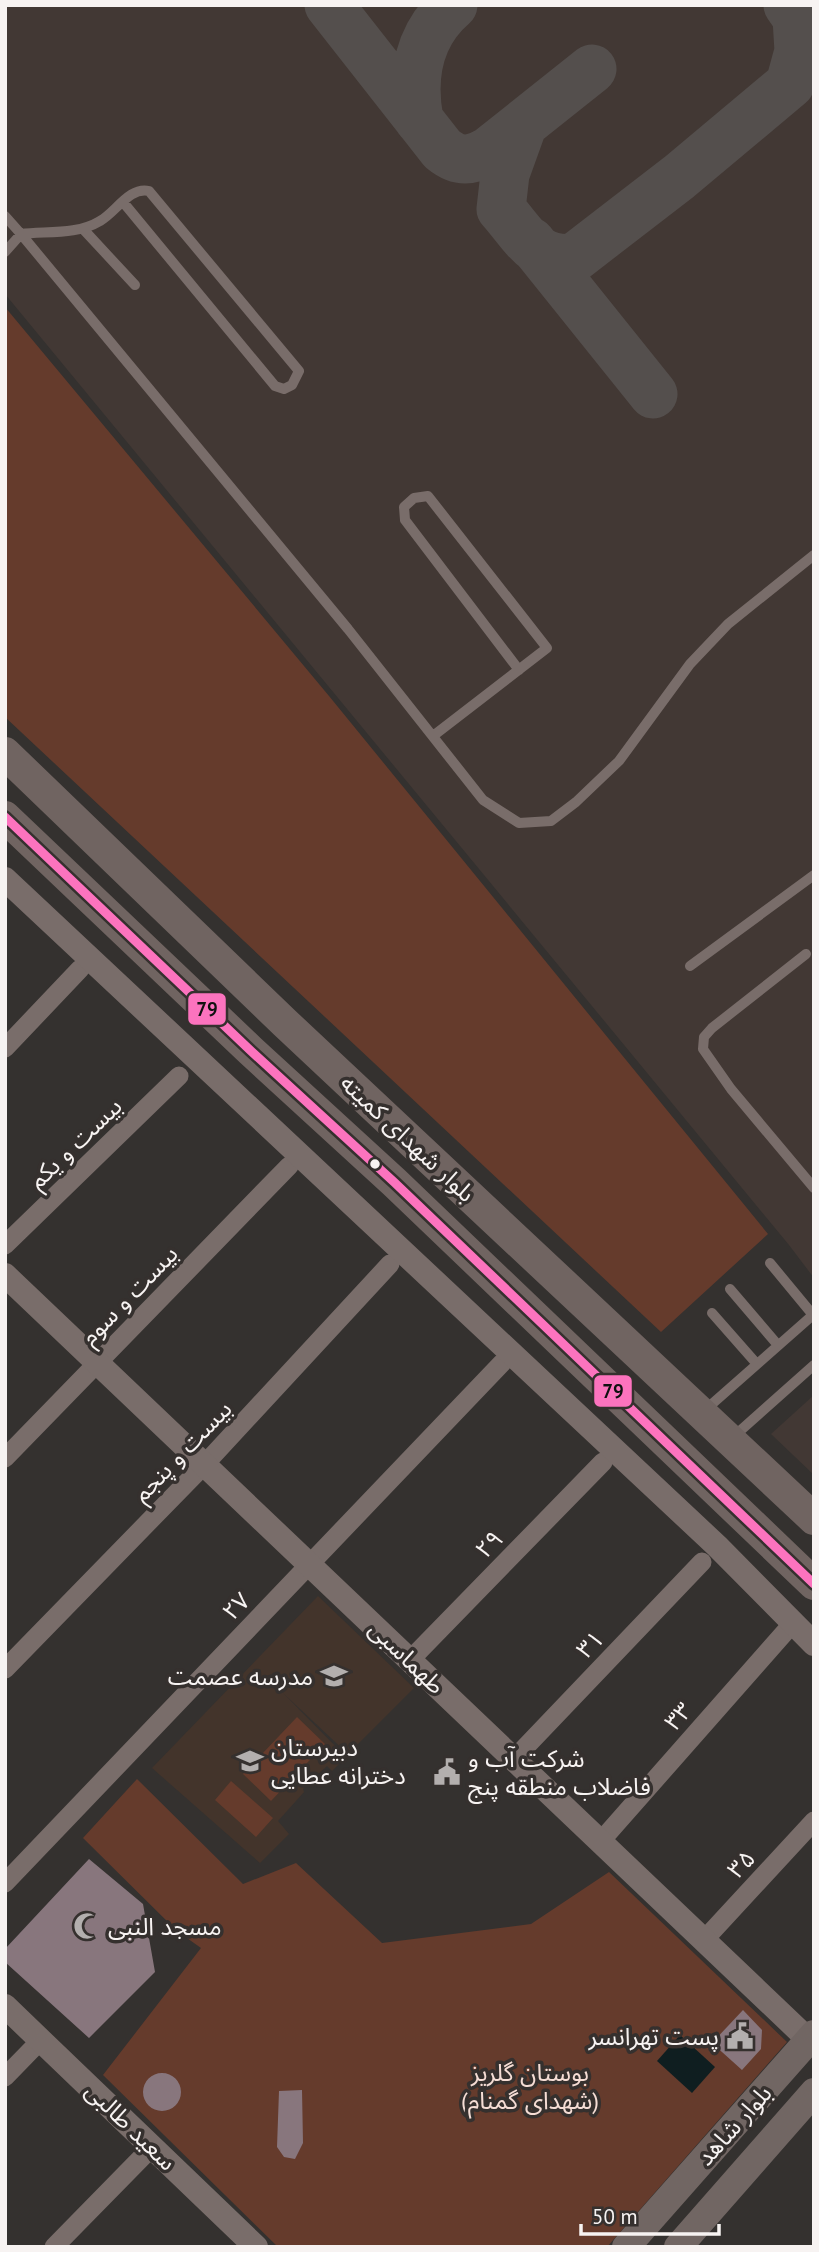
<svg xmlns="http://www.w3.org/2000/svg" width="819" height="2252" viewBox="0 0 819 2252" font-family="'PT Sans','Noto Sans Arabic',sans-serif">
	<rect width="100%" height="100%" fill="#34312f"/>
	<path fill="#423834" d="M5 5H814V1278L789 1245 5 294Z
		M814 1395V1475L771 1434Z"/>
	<path fill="#43342b" d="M318 1596 414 1688 348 1754 283 1693 346 1757 332 1771 327 1766 303 1789 304 1792 278 1821 289 1834 260 1863 152 1768Z"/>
	<path fill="#653b2c" d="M5 307 329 696 768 1234 661 1332 5 717Z
		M297 1717 325 1744 271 1801 243 1774Z
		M137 1779 243 1884 296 1863 382 1943 531 1924 609 1872 787 2042 607 2247H278L103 2075 201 1948 177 1931 83 1838Z
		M231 1781 273 1818 256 1837 215 1800Z"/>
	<path fill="#0f1e20" d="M680 2035 715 2067 692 2093 657 2061Z"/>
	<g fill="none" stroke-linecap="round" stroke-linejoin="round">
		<path stroke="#544f4d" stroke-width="49" d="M329 5 442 149C459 163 471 161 489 151L592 69
			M419 120C411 76 419 34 453 5
			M523 124 505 174 501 209C525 236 535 262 574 258L679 177 790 84 799 51 797 18 788 5
			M531 242 653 394"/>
	</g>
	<path fill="#88767d" d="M89 1859 143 1904 155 1972 89 2038 5 1962V1949Z
		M743 2010 762 2030 761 2049 742 2070 712 2043Z
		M143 2092a19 19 0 1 1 38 0a19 19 0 1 1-38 0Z
		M302 2090 303 2143 295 2159 284 2157 277 2147 279 2091Z"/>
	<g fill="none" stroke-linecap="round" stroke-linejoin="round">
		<path stroke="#796d6a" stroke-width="10" d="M5 216 21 234C47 231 77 235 100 221 115 213 130 186 149 191L299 371 292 385 284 389 275 386 123 202
			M84 230 135 285
			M5 252 21 234 348 629 483 800 519 823 551 821 576 802 619 761 690 664 728 624 814 555
			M433 736 547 648 428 496 414 498 404 507 405 520 519 670
			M806 954 712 1028 704 1037 703 1049 731 1089 814 1188
			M690 966 814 875
			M770 1263 813 1315
			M730 1289 777 1344
			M712 1313 756 1363
			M704 1411 814 1314
			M732 1438 814 1365"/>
		<path stroke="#796d6a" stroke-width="19" d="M5 1048 80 969
			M5 1245 179 1076
			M5 1458 289 1166
			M410 1660 603 1462
			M5 1669 204 1465 390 1264
			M514 1759 702 1562
			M600 1842 793 1623
			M5 1883 502 1363
			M704 1940 814 1821
			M5 2077 41 2040
			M54 2247 152 2147"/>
		<path stroke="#796d6a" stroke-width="24" d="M5 879 717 1546 814 1644
			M5 1275 814 2045
			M5 2006 256 2247"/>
		<path stroke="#716663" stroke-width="28" d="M626 2247 814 2034
			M678 2247 814 2092"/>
		<path stroke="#706461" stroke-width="32" d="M5 753 285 1023 814 1519
			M5 817 251 1051 394 1182 814 1584"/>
		<defs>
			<path id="bus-1" d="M5 817 251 1051 394 1182 814 1584"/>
		</defs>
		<use href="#bus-1" stroke="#35302e" stroke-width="14"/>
		<use href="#bus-1" stroke="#fc73be" stroke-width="9"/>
	</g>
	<defs>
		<symbol id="school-bare" viewBox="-9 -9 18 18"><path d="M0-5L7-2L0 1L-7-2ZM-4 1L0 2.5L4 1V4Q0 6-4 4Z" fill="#b3afae" stroke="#35302e" stroke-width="2.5" paint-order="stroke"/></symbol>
		<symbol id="civic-bare" viewBox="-9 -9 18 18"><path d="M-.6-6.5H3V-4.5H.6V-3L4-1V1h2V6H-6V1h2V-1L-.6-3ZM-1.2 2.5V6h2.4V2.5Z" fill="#b3afae" stroke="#35302e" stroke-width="2.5" paint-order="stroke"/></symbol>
		<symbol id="mosque-bare" viewBox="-9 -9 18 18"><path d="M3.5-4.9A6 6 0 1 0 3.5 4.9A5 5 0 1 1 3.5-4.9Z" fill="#b3afae" stroke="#35302e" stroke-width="2.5" paint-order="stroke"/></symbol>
	</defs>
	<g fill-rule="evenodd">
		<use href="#school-bare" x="315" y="1657" width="38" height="38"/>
		<use href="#school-bare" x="231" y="1742" width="38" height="38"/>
		<use href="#civic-bare" x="428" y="1753" width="38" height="38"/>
		<use href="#mosque-bare" x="68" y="1907" width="38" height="38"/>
		<use href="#civic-bare" x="721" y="2017" width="38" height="38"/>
	</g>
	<circle fill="#f7f3f2" stroke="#35302e" stroke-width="2.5" cx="375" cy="1164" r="6"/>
	<g text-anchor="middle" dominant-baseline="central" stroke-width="7" stroke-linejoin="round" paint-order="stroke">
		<g font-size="24" fill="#f7f3f2" stroke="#35302e">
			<text transform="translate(408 1138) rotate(43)">بلوار شهدای کمیته</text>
			<text transform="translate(75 1143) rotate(-44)">بیست و یکم</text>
			<text transform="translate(129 1295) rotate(-46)">بیست و سوم</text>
			<text transform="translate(182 1451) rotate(-46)">بیست و پنجم</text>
			<text transform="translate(489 1544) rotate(-46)">۲۹</text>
			<text transform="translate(236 1606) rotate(-46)">۲۷</text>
			<text transform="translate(590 1644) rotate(-46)">۳۱</text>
			<text transform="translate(407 1657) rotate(44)">طهماسبی</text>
			<text transform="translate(678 1716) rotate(-48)">۳۳</text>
			<text transform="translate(741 1864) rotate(-47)">۳۵</text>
			<text transform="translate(734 2125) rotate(-48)">بلوار شاهد</text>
			<text transform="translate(131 2126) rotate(44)">سعید طالبی</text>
		</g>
		<g font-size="24" fill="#f7f3f2" stroke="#35302e" text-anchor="start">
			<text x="313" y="1676" text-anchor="end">مدرسه عصمت</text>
			<text x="271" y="1747">دبیرستان<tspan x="271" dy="28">دخترانه عطایی</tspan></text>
			<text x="468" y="1758">شرکت آب و<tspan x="468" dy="28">فاضلاب منطقه پنج</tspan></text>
			<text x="108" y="1926">مسجد النبی</text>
			<text x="719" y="2036" text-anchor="end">پست تهرانسر</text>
		</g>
		<g font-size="24" fill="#f5ddd5" stroke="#35302e">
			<text x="530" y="2072">بوستان گلریز<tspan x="530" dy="28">(شهدای گمنام)</tspan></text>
		</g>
	</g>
	<g stroke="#35302e" stroke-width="2.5">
		<rect x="187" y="992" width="40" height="34" rx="7" fill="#fc73be"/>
		<rect x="593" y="1374" width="40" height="34" rx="7" fill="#fc73be"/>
	</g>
	<g font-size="19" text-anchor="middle" font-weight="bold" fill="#111">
		<text x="207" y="1016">79</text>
		<text x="613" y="1398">79</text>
	</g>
	<rect width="819" height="2252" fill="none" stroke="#f7f3f2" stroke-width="14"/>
	<path d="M581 2224v10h138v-10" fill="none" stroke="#f7f3f2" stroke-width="3.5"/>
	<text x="592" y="2224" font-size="21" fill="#f7f3f2" stroke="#35302e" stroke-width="5" paint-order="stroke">50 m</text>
</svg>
